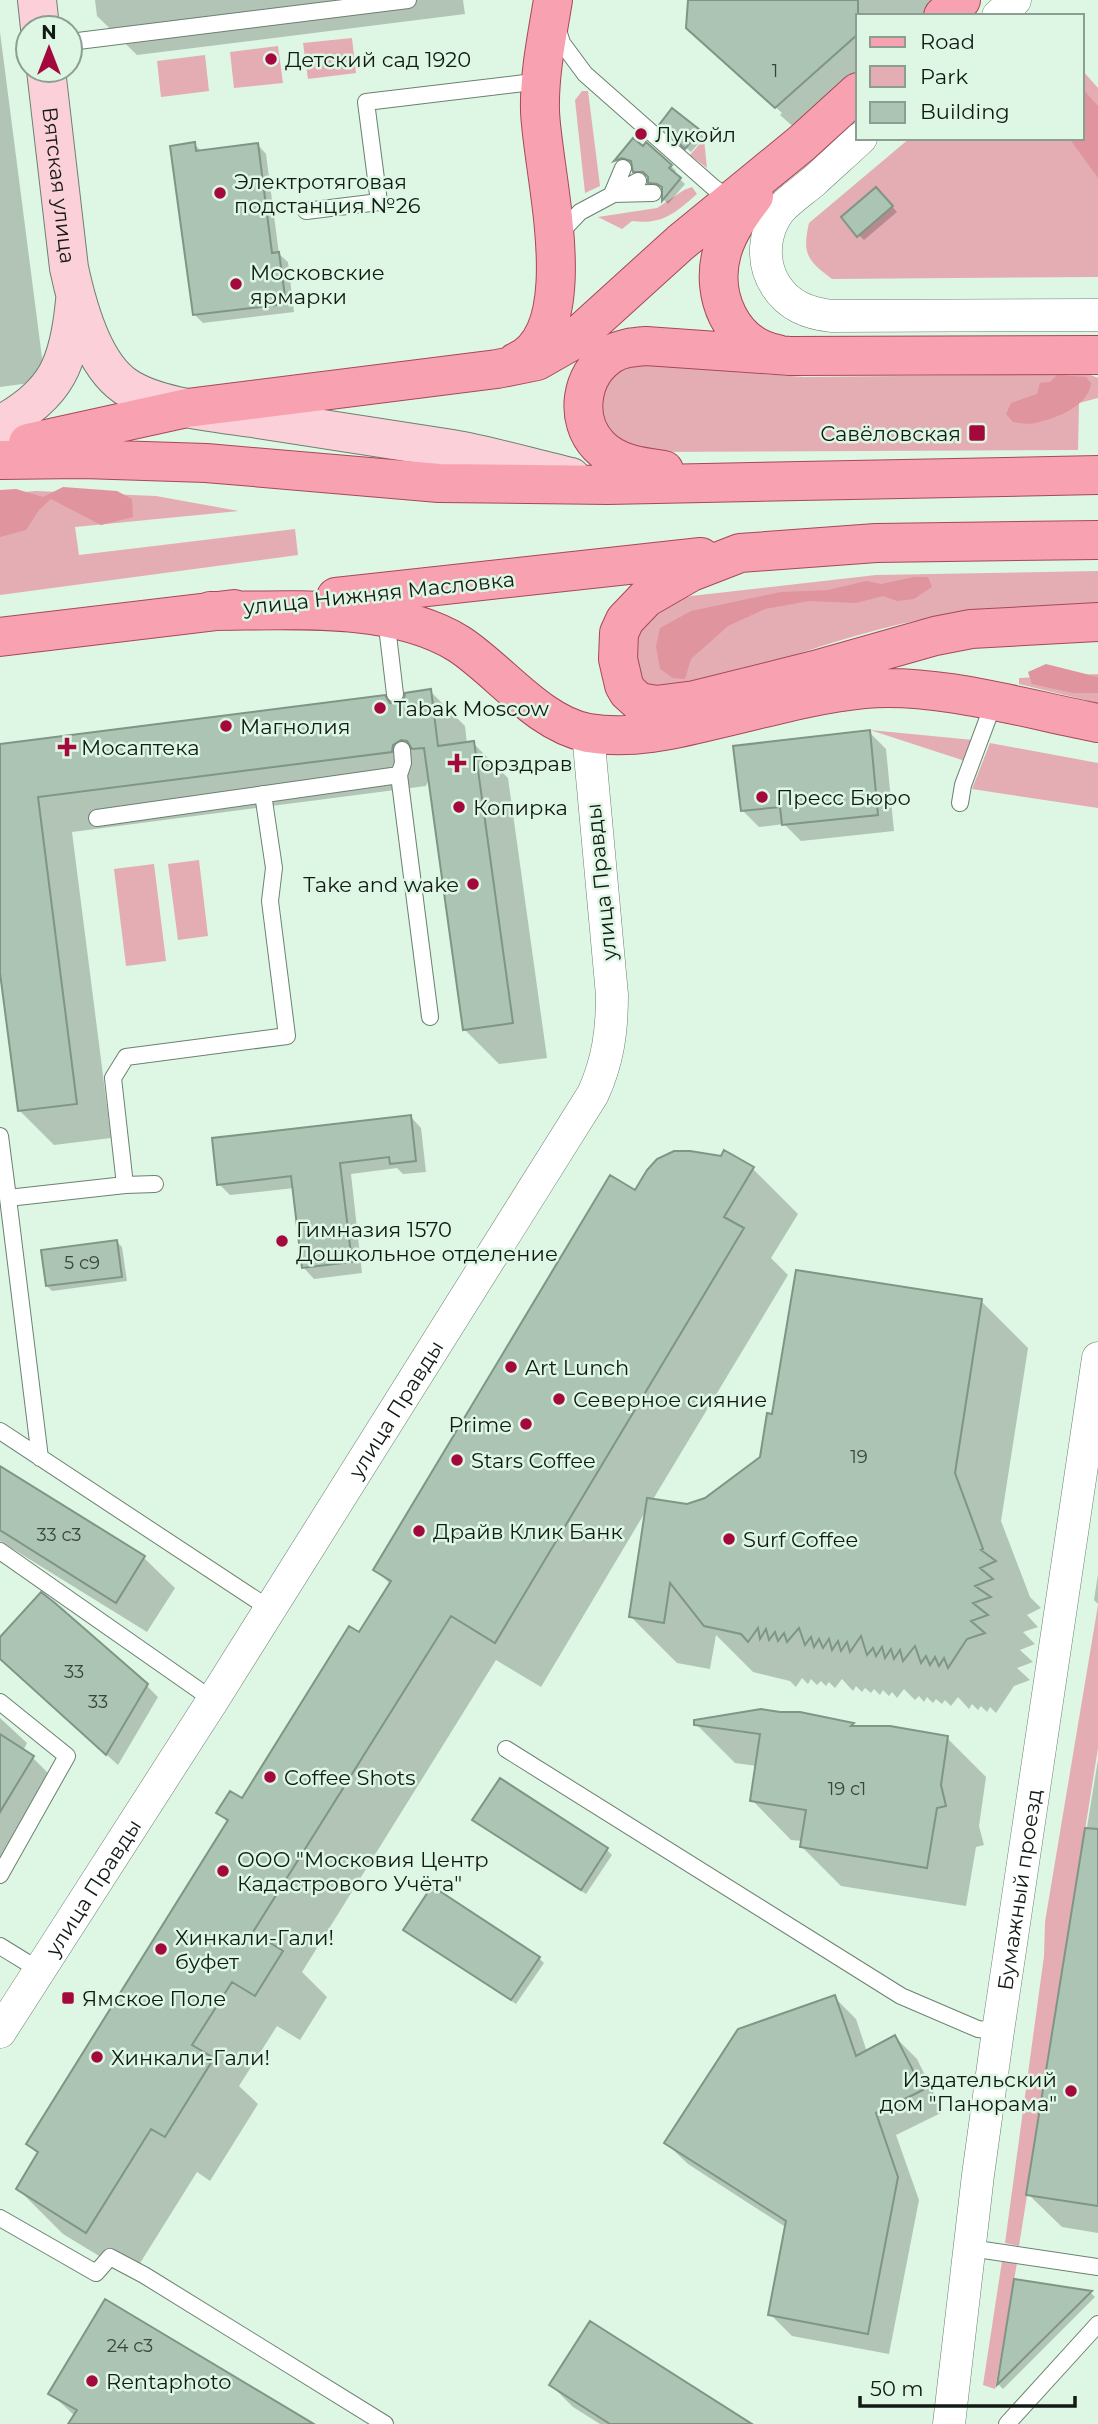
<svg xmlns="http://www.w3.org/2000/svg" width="1098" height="2424" viewBox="0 0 1098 2424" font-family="Montserrat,sans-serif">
	<rect width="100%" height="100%" fill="#def6e4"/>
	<path fill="#e4adb3" d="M352 38 356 73 308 79 303 43Z
		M278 46 283 83 234 88 230 52Z
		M205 55 209 91 161 97 157 61Z
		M1082 70 1098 88V277L832 279C807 260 802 254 809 223L910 138H1082Z
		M582 91H588L600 186 585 193 575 100Z
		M704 139 707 168 690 155Z
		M692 187 697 194C675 213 663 225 632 221L622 229 598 217 657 208 684 190Z
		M655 361 723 371 804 377 1088 374 1098 378V398L1079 403 1078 450 639 452 602 427V385L622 365Z
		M36 491 156 496 239 511 75 527 79 555 295 529 298 555 0 595V494Z
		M1098 571V606C1040 609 980 608 923 619 844 635 765 666 689 691L660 694 639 677C638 667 635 654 636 644 640 616 667 602 691 596L876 575Z
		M1098 674V703L1019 684V678Z
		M870 730 973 740 965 761Z
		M990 743 1098 763V808L972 789Z
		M199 860 208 936 178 940 168 864Z
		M154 864 166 961 126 966 114 869Z
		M1098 1605V1748L1019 2246 1005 2243 1044 1956 1045 1922Z
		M1002 2261 1017 2263 995 2389 983 2385Z"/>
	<path fill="#e0949d" d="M1082 88 1098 106V178L1069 138H1082Z
		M1057 375 1086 377 1091 383C1089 406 1055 419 1035 423 1029 425 1020 423 1013 422L1006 414 1011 403 1037 394 1040 383 1050 382Z
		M63 487 117 491 132 499 133 517 101 525 51 499 39 510 26 530 0 537V490L16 489 43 497Z
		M914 577H928L932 587 914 599 897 601 883 596 856 603 809 601 765 609 728 626 691 659 685 679 673 678 660 669 656 646 660 628 691 611 781 592 828 590 866 581 881 584Z
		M1046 664 1098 677V693H1073L1032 684 1028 672Z"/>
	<path fill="#0003" d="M95 0H463L465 14 137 55 97 16Z
		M690 0H961L957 16H858V108L815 146 780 115 782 113 725 61V64L688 27Z
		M0 32 45 381 0 387Z
		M673 110 704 137 691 152 666 130Z
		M633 140 671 166 676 171 674 174 685 184 668 204 664 200 663 188 655 187 650 182 649 176H640L634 171 633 164 629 162 620 165 616 161Z
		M194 144 202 152 258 145 266 154 279 254 288 262 294 312 203 323 194 314Z
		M881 194 897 212 864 240 859 235Z
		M430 691 465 726 467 744 473 743 508 778 547 1058 499 1064 464 1029 430 776 426 786 72 832 111 1138 54 1145 19 1110 0 958V745L397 706Z
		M869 732 886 749 894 831 801 841 784 824 759 827 742 810Z
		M410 1116 421 1128 426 1172 403 1174 397 1168 351 1174 362 1273 314 1279 303 1267 294 1188 230 1195 219 1184Z
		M753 1169 798 1214 771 1258 788 1275 652 1501 687 1506 706 1500 761 1458 774 1416 981 1301 1028 1348 1001 1521 1030 1597 1041 1608 1027 1615 1038 1627 1023 1632 1035 1644 1020 1650 1033 1662 1017 1668 1030 1680 1014 1686 996 1713 990 1707 987 1712 981 1706 978 1710 972 1704 969 1709 958 1697 951 1706 945 1700 942 1704 936 1699 933 1703 927 1697 924 1702 919 1696 915 1700 904 1689 897 1698 892 1692 889 1696 883 1690 880 1695 874 1689 871 1693 865 1688 862 1692 856 1686 853 1691 842 1679 835 1688 829 1682 826 1686 821 1681 817 1685 811 1679 808 1684 802 1678 796 1687 790 1681 753 1672 716 1635 710 1669 677 1663 630 1616 647 1509 541 1687 496 1660 302 1972 327 1997 300 2040 277 2026 239 2086 258 2104 210 2181 197 2172 132 2276 63 2234 18 2189 39 2155 28 2144 228 1823 218 1812 242 1801 360 1635 391 1585 375 1569 635 1193Z
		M117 1242 122 1247 127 1281 52 1291 47 1286Z
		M0 1468 144 1558 175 1588 147 1632 0 1541Z
		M1098 1574V1604L1094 1600Z
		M0 1639 147 1686 158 1697 118 1765 0 1658Z
		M799 1714 853 1725 856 1728 947 1738 986 1777 979 1826 984 1845 976 1847 966 1906 841 1886 802 1847 803 1841 791 1840 752 1800 757 1766 735 1763 696 1724Z
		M0 1718 27 1743 23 1751 33 1758 51 1776 0 1859Z
		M1098 1759V2233L1062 2227 1028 2194Z
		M480 1825 607 1850 612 1855 586 1894Z
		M411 1935 539 1958 544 1963 516 2004Z
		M834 1997 856 2019 867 2052 895 2037 917 2059 943 2112 896 2135 919 2200 889 2354 792 2336 770 2314 787 2228 688 2164 666 2143Z
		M1016 2281 1091 2293 1095 2297 1003 2389 998 2384Z
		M551 2385 749 2424H600L573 2407Z
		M50 2393 311 2424H70L75 2416Z"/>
	<path fill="#acc4b3" stroke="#7f9585" stroke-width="2" d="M688 0H858V34L775 108 686 28Z
		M672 108 700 130 685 149 659 125Z
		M633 138 643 146 646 142 672 165 669 168 681 178 662 201V187L657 184 648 183V177L643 172H633L631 161 622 158 614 161Z
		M195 142 196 151 258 143 272 253 279 252 286 304 193 315 170 146Z
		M876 187 893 206 857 237 841 217Z
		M431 689 438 746 474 741 513 1023 463 1030 424 748 412 749 407 741 401 740 393 745 392 752 38 797 77 1104 18 1111 0 973V744L385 695 390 703 397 704 404 699 405 693Z
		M870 730 878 815 782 825 780 807 741 811 733 746Z
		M411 1115 416 1161 390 1164 389 1157 340 1163 352 1262 302 1268 291 1176 217 1185 212 1138Z
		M724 1150 754 1167 724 1217 744 1228 495 1643 451 1616 253 1932 283 1951 255 1996 232 1982 192 2045 214 2058 165 2137 151 2129 86 2233 16 2189 38 2152 26 2144 228 1820 216 1813 230 1791 242 1798 349 1626 359 1632 391 1581 373 1570 610 1175 635 1190 647 1170 657 1159 674 1151H690L721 1156Z
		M117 1240 122 1277 46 1286 41 1250Z
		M796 1270 982 1299 955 1473 983 1549 981 1550 996 1561 980 1568 993 1579 975 1586 991 1597 973 1603 988 1615 971 1621 985 1633 967 1639 948 1668 944 1658 939 1666 935 1657 930 1665 926 1656 921 1663 915 1646 903 1661 900 1650 894 1659 891 1649 885 1658 882 1647 876 1656 873 1648 867 1655 861 1636 850 1652 847 1642 841 1651 838 1641 832 1650 829 1639 823 1648 819 1639 814 1647 811 1637 805 1645 799 1628 787 1642 784 1633 778 1641 775 1632 769 1640 766 1629 760 1639 758 1628 748 1642 741 1634 704 1626 670 1583 664 1623 629 1617 647 1498 687 1504 705 1498 760 1457 767 1413 772 1414Z
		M0 1466 145 1556 116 1603 0 1530Z
		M41 1592 55 1603 148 1684 106 1755 0 1659V1637Z
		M761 1709 780 1712H800L854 1723 851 1726H890L948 1736 941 1785 946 1806 937 1808 927 1868 800 1847 806 1810 750 1801 760 1734 694 1725V1720Z
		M0 1734 34 1756 0 1812Z
		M500 1778 608 1848 581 1890 472 1820Z
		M1085 1828 1098 1829V2206L1026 2195Z
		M432 1886 540 1957 511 2000 403 1930Z
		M835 1995 856 2056 895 2035 923 2090 876 2113 898 2177 868 2334 768 2315 786 2221 664 2143 738 2029Z
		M1014 2279 1092 2291 997 2385Z
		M105 2299 314 2424H68L77 2410 48 2394Z
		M590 2321 752 2424H610L549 2385Z"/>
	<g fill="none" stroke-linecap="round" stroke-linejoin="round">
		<defs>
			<path id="lane" d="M557 27 562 43 585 74 713 187 733 201
				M70 42 408 0
				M623 168 612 194 653 193
				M306 211 379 202 366 102 541 81
				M559 234 580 212 638 181
				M386 618 395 694
				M399 775 403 763 402 750
				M960 803 963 785 994 702
				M97 818 399 775 430 1017
				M0 1136 8 1198 125 1185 113 1078 126 1057 287 1036 270 901 274 868 263 794
				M125 1185 155 1184
				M8 1198 40 1458
				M0 1431 270 1609
				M0 1551 213 1700
				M0 1702 67 1756 0 1875
				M506 1749 901 1996 978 2029 998 2031
				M0 1946 39 1970
				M0 2218 96 2273 110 2257 144 2275 385 2424
				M970 2248 1098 2267
				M1007 2424 1098 2324"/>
			<g id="street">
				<path d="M998 16 1015 0"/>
				<path d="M861 138C845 153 829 167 813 182 802 191 789 200 780 210 763 232 761 263 776 286 789 306 808 313 831 316L1098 315"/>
				<path id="s1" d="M0 2032 213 1700 593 1094C608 1061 612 1031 612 995L588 733"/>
				<path id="s2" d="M949 2424 978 2175 998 2031 1098 1358"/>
			</g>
			<g id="secondary">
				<path d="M37 0 40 28"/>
				<path id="s3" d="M46 70 69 268C77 305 92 363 125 386 157 408 219 413 258 419 323 429 388 439 452 449 492 456 532 468 571 477"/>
				<path d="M0 425C57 394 69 364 75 301"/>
			</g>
			<path id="primary" d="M943 16 961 0
				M754 196C741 213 728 231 722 252 710 295 731 345 777 354
				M516 362C587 332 542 172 540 111 539 74 547 37 553 0
				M28 443 187 408 497 369 537 361 572 341 680 243 802 143 858 92
				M0 460 83 459 206 463 439 483 608 485 1098 475
				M664 470C641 467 616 464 599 446 574 420 580 375 610 355 621 348 633 347 646 346L790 356 1098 355
				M1098 540 876 543 740 553 691 572 646 598 625 620 619 633 618 659 624 685 628 692 639 702 656 705 695 700 815 670 935 636 971 629 1098 622
				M336 597 701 557
				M210 611C287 611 392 602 459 644 499 670 539 724 588 733 631 740 673 730 714 720 763 709 813 694 864 689 935 682 1026 709 1098 723
				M0 637 234 609"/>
		</defs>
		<use href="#lane" stroke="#6b8171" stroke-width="18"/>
		<use href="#street" stroke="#6b8171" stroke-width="33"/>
		<use href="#secondary" stroke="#6b8171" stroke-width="40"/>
		<use href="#primary" stroke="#a54958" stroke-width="40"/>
		<use href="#lane" stroke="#fff" stroke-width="16"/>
		<use href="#street" stroke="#fff" stroke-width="32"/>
		<use href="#secondary" stroke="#fcd0d8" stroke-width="38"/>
		<use href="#primary" stroke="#f8a1b1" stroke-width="38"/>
	</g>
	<g fill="#a4093d" stroke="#def6e4" stroke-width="2.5">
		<circle cx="271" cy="59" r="7"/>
		<circle cx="641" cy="134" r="7"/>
		<circle cx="220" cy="193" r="7"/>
		<circle cx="236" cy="284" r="7"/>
		<rect x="968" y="424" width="18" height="18" rx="3.5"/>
		<circle cx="380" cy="708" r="7"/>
		<circle cx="226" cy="726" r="7"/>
		<path d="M63.5 736.5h7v7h7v7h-7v7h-7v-7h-7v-7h7z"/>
		<path d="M453.5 752.5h7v7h7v7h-7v7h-7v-7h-7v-7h7z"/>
		<circle cx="762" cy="797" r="7"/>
		<circle cx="459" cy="807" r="7"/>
		<circle cx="473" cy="884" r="7"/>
		<circle cx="282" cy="1241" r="7"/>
		<circle cx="511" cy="1367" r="7"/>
		<circle cx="559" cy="1399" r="7"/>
		<circle cx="526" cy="1424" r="7"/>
		<circle cx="457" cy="1460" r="7"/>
		<circle cx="419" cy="1531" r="7"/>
		<circle cx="729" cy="1539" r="7"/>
		<circle cx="270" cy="1777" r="7"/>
		<circle cx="223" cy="1871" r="7"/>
		<circle cx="161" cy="1949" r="7"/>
		<rect x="61" y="1991" width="14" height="14" rx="3.5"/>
		<circle cx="97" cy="2057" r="7"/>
		<circle cx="1071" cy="2091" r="7"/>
		<circle cx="92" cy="2381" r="7"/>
	</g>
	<g text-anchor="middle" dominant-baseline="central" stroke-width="5" stroke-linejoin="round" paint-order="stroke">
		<g font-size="18" fill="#38443c">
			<text x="775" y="71">1</text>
			<text x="82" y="1263">5 с9</text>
			<text x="859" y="1457">19</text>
			<text x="59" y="1535">33 с3</text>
			<text x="74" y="1672">33</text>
			<text x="98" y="1702">33</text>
			<text x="847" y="1789">19 с1</text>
			<text x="130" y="2346">24 с3</text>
		</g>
		<g font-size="21" fill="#121a14" stroke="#def6e4" text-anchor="start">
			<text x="285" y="59">Детский сад 1920</text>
			<text x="655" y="134">Лукойл</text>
			<text x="234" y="181">Электротяговая<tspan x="234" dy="24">подстанция №26</tspan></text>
			<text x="250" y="272">Московские<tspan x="250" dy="24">ярмарки</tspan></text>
			<text x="961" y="433" text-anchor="end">Савёловская</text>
			<text x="394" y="708">Tabak Moscow</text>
			<text x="240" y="726">Магнолия</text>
			<text x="81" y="747">Мосаптека</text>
			<text x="471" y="763">Горздрав</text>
			<text x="776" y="797">Пресс Бюро</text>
			<text x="473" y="807">Копирка</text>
			<text x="459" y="884" text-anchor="end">Take and wake</text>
			<text x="296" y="1229">Гимназия 1570<tspan x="296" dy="24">Дошкольное отделение</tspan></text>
			<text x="525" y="1367">Art Lunch</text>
			<text x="573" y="1399">Северное сияние</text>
			<text x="512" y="1424" text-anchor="end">Prime</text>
			<text x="471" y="1460">Stars Coffee</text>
			<text x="433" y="1531">Драйв Клик Банк</text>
			<text x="743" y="1539">Surf Coffee</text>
			<text x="284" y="1777">Coffee Shots</text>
			<text x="237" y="1859">ООО "Московия Центр<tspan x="237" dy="24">Кадастрового Учёта"</tspan></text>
			<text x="175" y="1937">Хинкали-Гали!<tspan x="175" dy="24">буфет</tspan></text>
			<text x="82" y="1998">Ямское Поле</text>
			<text x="111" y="2057">Хинкали-Гали!</text>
			<text x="1057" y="2079" text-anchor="end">Издательский<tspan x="1057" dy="24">дом "Панорама"</tspan></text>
			<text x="106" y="2381">Rentaphoto</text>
		</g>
		<g font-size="21" fill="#121a14" stroke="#def6e4">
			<text stroke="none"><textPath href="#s3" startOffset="116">Вятская улица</textPath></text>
			<text transform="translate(379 593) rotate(-6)">улица Нижняя Масловка</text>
			<text transform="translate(601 882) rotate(-96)">улица Правды</text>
			<text stroke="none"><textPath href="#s1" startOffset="738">улица Правды</textPath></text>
			<text stroke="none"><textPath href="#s1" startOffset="172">улица Правды</textPath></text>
			<text stroke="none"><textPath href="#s2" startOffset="539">Бумажный проезд</textPath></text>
		</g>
	</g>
	<rect x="856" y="14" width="228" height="126" fill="#def6e4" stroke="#8c9e91" stroke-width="2"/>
	<rect x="870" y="37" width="35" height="10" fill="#f8a1b1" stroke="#8c9e91" stroke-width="2"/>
	<text x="920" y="49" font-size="21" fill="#121a14">Road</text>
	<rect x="870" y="66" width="35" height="21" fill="#e4adb3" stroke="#8c9e91" stroke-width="2"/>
	<text x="920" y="84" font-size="21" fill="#121a14">Park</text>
	<rect x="870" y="102" width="35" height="21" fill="#acc4b3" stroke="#8c9e91" stroke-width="2"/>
	<text x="920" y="119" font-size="21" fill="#121a14">Building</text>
	<g transform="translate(49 49)"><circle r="33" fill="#def6e4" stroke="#8c9e91" stroke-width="2"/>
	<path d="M0-5L12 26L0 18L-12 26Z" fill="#a4093d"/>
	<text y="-10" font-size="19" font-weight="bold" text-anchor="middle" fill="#121a14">N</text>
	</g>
	<path d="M860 2396v10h215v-10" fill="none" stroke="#121a14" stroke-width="3.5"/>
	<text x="870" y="2396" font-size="21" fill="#121a14" stroke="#def6e4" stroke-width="5" paint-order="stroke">50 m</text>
</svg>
